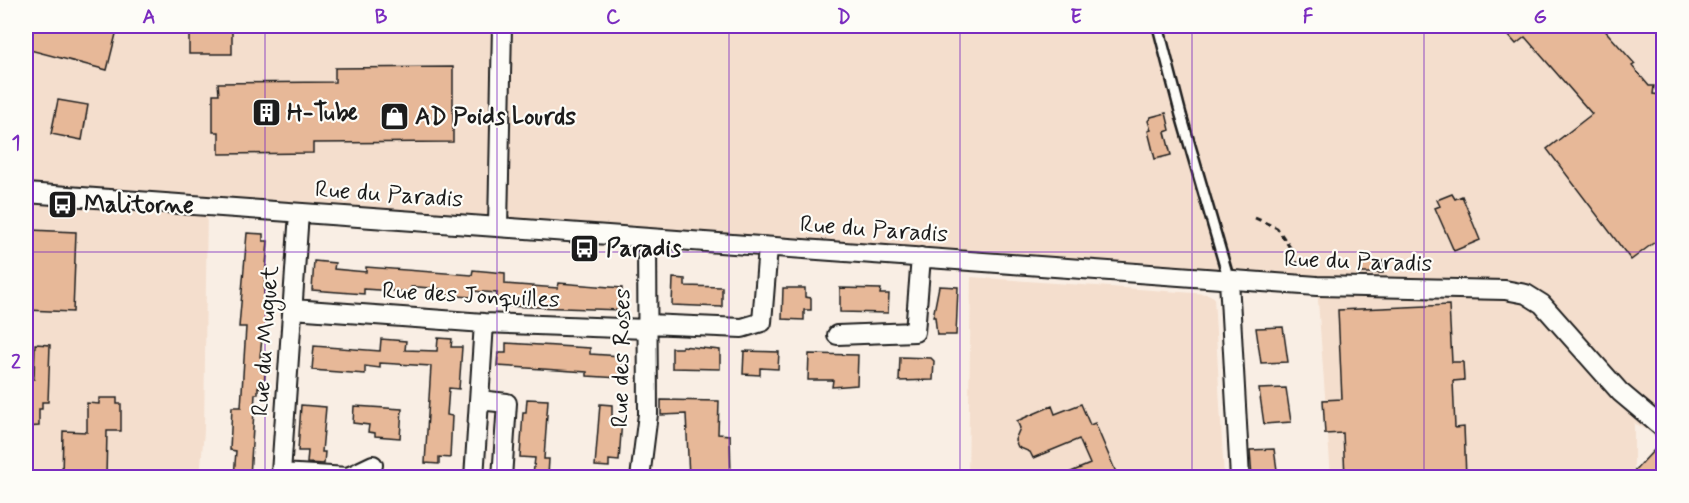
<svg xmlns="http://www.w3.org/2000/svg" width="1689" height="503" viewBox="0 0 1689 503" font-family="Mynerve,sans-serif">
	<rect width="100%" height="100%" fill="#f9eee4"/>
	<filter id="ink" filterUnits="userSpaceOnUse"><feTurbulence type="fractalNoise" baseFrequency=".0167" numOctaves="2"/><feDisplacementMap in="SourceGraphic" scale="12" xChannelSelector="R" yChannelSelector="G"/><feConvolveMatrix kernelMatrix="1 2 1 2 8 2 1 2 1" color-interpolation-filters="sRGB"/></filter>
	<g filter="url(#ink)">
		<path fill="#f4decd" d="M26 26H1663V438L1634 423V477H1331L1317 287 207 206 204 431 200 477H26Z
			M971 277 1208 294 1214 297 1224 477 968 478Z"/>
		<path fill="#e7b898" stroke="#1c1c1c" stroke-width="1.5" d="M34 26H118L107 70 26 49V32L32 34Z
			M1500 26H1601L1635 64 1632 66 1649 86H1654L1653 94 1661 95 1660 103 1664 104V235L1631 260 1547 149 1592 114 1525 37 1516 44Z
			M189 29H232V54H189Z
			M453 67V142L313 143V153L219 154V132H213V94H219L218 83 335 82V68Z
			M58 100 88 105 82 140 51 134Z
			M1166 113 1170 130 1165 132 1171 155 1155 159 1148 131 1151 130 1148 121 1151 117Z
			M1452 194 1455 199 1462 196 1480 240 1454 251 1435 208 1440 206 1437 200Z
			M30 230 76 232 73 312 27 310Z
			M247 233 263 234V241H268L264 292 265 299 271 300 268 329H263L260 357 266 358 264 388 258 387V394H255L250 477H234L236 451 230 450 232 407H241L246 327H239Z
			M314 261 335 263 334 269 366 272V267L472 275 473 270 505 273V284L558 288 559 283 622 288 621 310 503 306V300L496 299 497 293 472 291V297L442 295V289L418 287H411L410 292 364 289V294L312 290Z
			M1360 261H1383V273H1359Z
			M673 278 685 279V286L722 287V307L672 305Z
			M939 286 958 287 956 335H937L935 317H933Z
			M783 288H805V297L811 298V310H804V320L782 319Z
			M840 288 881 289 880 294H889L888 313 840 312Z
			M1449 305 1452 362H1463L1464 380 1453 381 1455 428 1464 427 1466 477H1345L1343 433 1325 434 1323 400 1342 399 1338 310Z
			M1283 327 1288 362 1261 363 1256 328Z
			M438 338 452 339 451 347H462L459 389 449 388 447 415 452 416 450 458 439 457V464L425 463 431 366 380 363V368L365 366V374L312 370 314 346 380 351 381 339 406 341 405 350 437 351Z
			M506 343 590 348V354L622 356 620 378 587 376V372L497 366 498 353H506Z
			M35 344 50 345 48 402H42V409H39V426L26 427V379H34Z
			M682 346 720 350V369L672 368V348H682Z
			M744 351 779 352 778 369 760 368V375L743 374Z
			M809 354 858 355 857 385 832 387 833 380H808Z
			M900 357 931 358 934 361 933 380 899 381Z
			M1286 388 1291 422 1264 424 1259 389Z
			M99 398H117V404H121V431H107L106 477H62L63 431 87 432V403L99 404Z
			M527 399 548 400 544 459H549L548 476 533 475 535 458 520 457 523 412H526Z
			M661 400 719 401 718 434 730 435 731 477H689L686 414 661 415Z
			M600 404 612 405V418L622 419 619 461 609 460V467L595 466Z
			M1081 404 1090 425 1095 423 1118 477H1059L1090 464 1079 439 1033 458 1030 452 1018 447 1015 440 1020 428 1017 421 1052 406 1055 414Z
			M301 405 326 407 322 452H325L324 464 307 463 308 451H298Z
			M354 406 402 409 400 438 375 436V433L368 432 369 425 353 423Z
			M1274 449 1278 477H1252L1250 450Z
			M1655 449 1664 457V477H1629Z"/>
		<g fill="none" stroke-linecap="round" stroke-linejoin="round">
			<defs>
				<path id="lane" d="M1158 26 1181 115 1229 280"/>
				<path id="street" d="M26 193 1317 286 1505 290 1526 294 1542 304 1620 392 1664 429
					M299 213 281 473 348 477 373 465
					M498 226 502 26
					M1229 280 1240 478
					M293 309 484 323 647 329
					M647 324 742 328 762 322 768 247
					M837 335 915 332 921 257
					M479 400 507 403 502 478
					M474 478 484 323
					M640 478 648 414 647 239"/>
			</defs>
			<use href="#lane" stroke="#1c1c1c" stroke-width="14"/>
			<use href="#street" stroke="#1c1c1c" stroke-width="22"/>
			<path stroke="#1c1c1c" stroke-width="3" stroke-dasharray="6 4.5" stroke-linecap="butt" d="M1255 218 1277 228 1293 252 1300 270"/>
			<use href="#lane" stroke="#fdfcf7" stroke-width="9"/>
			<use href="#street" stroke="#fdfcf7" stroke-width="18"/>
		</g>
	</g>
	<path fill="none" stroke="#7b2cbf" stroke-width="1.5" stroke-opacity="0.55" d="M265 26V478M497 26V478M729 26V478M960 26V478M1192 26V478M1424 26V478M26 252H1664"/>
	<defs>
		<symbol id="building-square" viewBox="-11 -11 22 22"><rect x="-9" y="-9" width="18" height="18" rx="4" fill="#1c1c1c" stroke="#fdfcf7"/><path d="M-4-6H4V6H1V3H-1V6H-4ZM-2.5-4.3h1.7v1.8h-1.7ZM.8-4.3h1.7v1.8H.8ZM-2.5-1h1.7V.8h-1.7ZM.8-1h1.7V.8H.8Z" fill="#fff"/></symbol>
		<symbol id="shop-square" viewBox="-11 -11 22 22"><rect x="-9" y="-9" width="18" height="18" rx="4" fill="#1c1c1c" stroke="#fdfcf7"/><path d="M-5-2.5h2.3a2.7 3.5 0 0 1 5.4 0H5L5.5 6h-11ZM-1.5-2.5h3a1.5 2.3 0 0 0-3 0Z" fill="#fff"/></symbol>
		<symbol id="bus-square" viewBox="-11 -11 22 22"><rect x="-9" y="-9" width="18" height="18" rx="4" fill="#1c1c1c" stroke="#fdfcf7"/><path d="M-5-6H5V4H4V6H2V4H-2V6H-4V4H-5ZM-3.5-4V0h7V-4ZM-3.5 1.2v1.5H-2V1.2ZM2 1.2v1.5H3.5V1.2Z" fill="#fff"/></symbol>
	</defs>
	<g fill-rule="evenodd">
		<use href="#building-square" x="250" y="96" width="33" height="33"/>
		<use href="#shop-square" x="378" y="100" width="33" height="33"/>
		<use href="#bus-square" x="46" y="188" width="33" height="33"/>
		<use href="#bus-square" x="568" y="232" width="33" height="33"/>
	</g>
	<g text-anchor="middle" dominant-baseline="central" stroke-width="4.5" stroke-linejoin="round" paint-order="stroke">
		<g font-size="24" font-weight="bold" fill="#1c1c1c" stroke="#fdfcf7" text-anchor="start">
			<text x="287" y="113">H-Tube</text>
			<text x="415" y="117">AD Poids Lourds</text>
			<text x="84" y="205">Malitorne</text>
			<text x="606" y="249">Paradis</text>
		</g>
		<g font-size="24" fill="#1c1c1c" stroke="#fdfcf7">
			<text transform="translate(389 195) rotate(4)">Rue du Paradis</text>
			<text transform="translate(874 230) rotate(4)">Rue du Paradis</text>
			<text transform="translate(1358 262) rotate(2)">Rue du Paradis</text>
			<text transform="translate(471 296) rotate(3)">Rue des Jonquilles</text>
			<text transform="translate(266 341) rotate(-86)">Rue du Muguet</text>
			<text transform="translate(622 358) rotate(-89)">Rue des Roses</text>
		</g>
	</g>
	<rect width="1689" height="503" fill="none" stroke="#fdfcf7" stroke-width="66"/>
	<rect x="33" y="33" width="1623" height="437" fill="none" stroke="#7b2cbf" stroke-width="2"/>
	<g font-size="20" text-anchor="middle" font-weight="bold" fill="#7b2cbf">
		<text x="149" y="23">A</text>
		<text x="381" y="23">B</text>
		<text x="613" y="23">C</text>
		<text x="844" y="23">D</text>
		<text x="1076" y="23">E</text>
		<text x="1308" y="23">F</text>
		<text x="1540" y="23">G</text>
		<text x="16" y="149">1</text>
		<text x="16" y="368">2</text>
	</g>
</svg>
